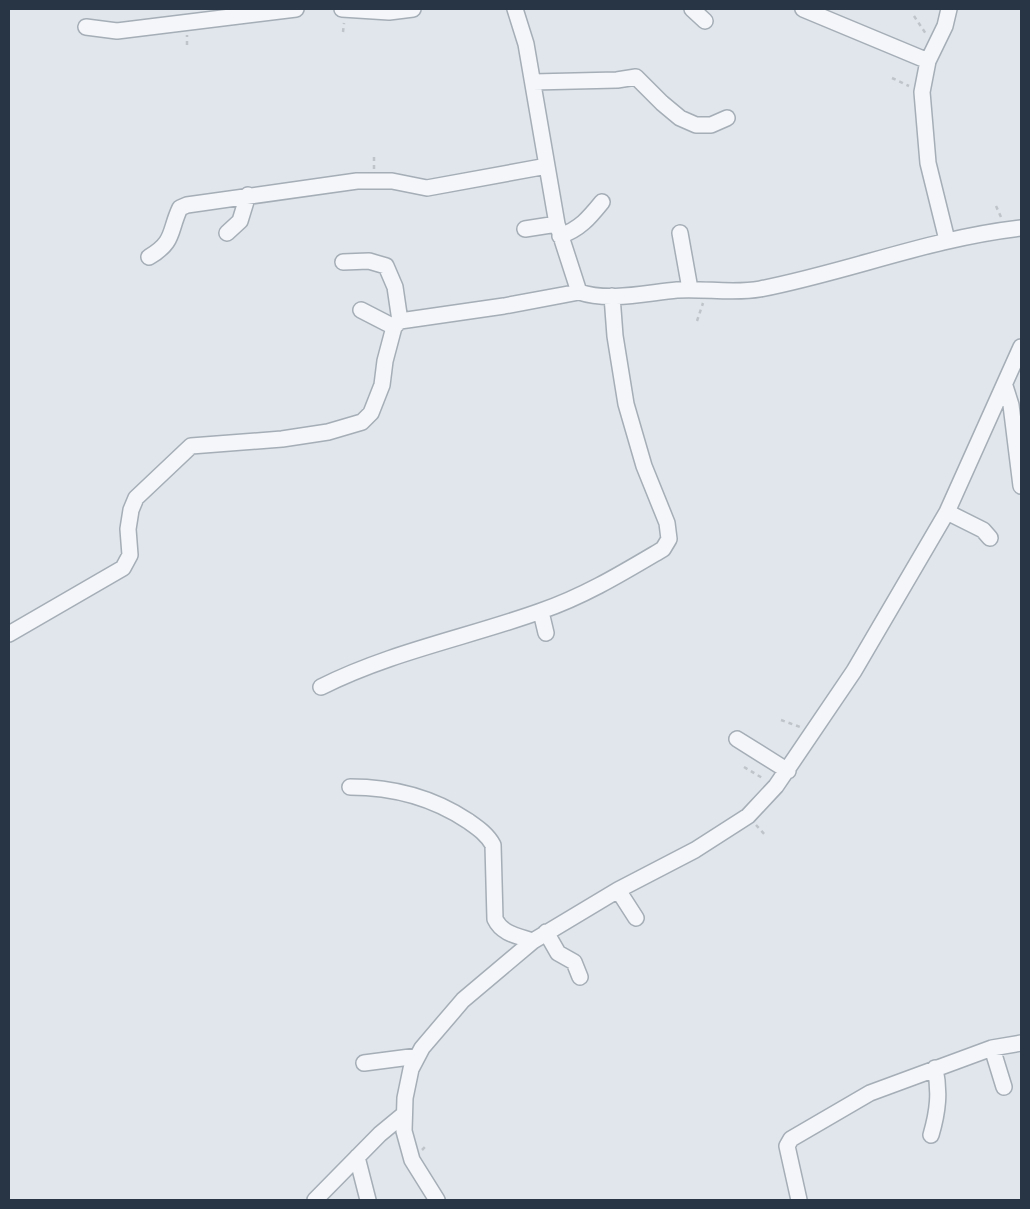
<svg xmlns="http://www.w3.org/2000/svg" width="1030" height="1209" viewBox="0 0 1030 1209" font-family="'Fira Sans',sans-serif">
	<rect width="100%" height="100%" fill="#e0e6eb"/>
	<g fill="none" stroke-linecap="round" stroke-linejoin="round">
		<defs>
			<path id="minor" d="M342 9 389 12 413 9
				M515 9 526 44 557 224 579 292C609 302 645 293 677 290 704 288 733 294 760 289 848 272 931 238 1021 228
				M692 9 705 21
				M803 9 928 61
				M86 27 117 31 296 9
				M533 82 617 80 636 77 662 103 680 118 696 125H711L727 118
				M525 229 557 224
				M227 233 240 221 248 195
				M680 233 690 289
				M560 236C580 229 589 218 602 202
				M947 240 928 163 922 92 928 61 945 26 949 9
				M149 257C175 242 169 231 180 208L187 205 357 181H392L427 188 547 166
				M343 262 369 261 386 266 395 287 400 321
				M361 310 394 327
				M1005 386 1011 405 1021 486
				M947 512 983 530 990 538
				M541 612 546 633
				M9 634 123 568 130 555 128 529 131 510 136 498 191 446 282 439 328 432 362 422 371 413 382 385 385 361 394 327 400 321 504 306 579 292
				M321 687C390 652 469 637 541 611 585 596 624 572 663 549L669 539 667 523 644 466 626 404 615 336 612 296
				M737 739 788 771
				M350 787C393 787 432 797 468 821 478 828 487 834 493 845L495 919C502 934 518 936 533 941
				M618 890 636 918
				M546 932 558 953 574 962 580 977
				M992 1048 1004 1087
				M364 1063 418 1056
				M931 1135C938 1111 940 1092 935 1068
				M357 1157 368 1200
				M315 1200 380 1134 403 1115
				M437 1200 412 1160 404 1131 405 1098 411 1069 422 1048 463 1000 533 941 618 890 695 850 748 816 776 786 854 671 947 512 1021 347
				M799 1200 787 1146 791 1139 870 1093 992 1048 1021 1043"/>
		</defs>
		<use href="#minor" stroke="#a5adb6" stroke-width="18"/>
		<path stroke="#bfc4ca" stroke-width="2.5" stroke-dasharray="4 4" stroke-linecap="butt" d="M914 16 926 34
			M343 32 344 23
			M187 45V35
			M892 78 909 86
			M374 169V155
			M996 206 1001 217
			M697 321 703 303
			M781 720 800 727
			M744 767 764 779
			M756 825 766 836
			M422 1150 427 1145"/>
		<use href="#minor" stroke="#f4f6f9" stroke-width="15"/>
	</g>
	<rect width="1030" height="1209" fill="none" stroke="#273544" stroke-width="20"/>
</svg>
